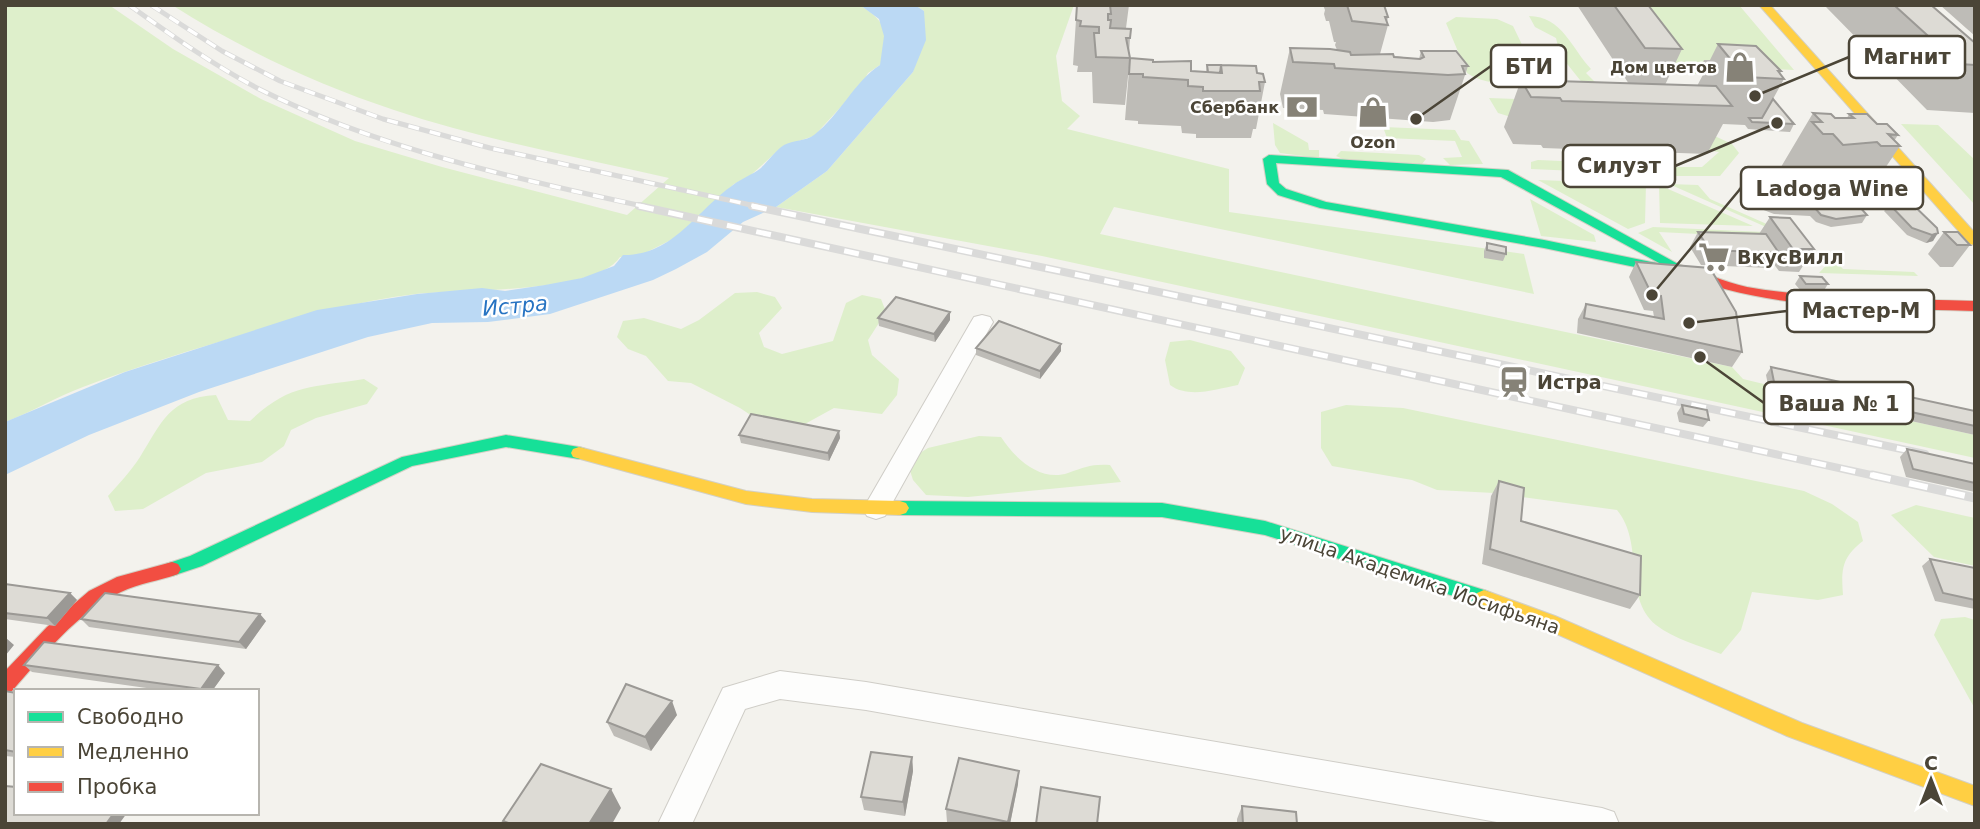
<svg xmlns="http://www.w3.org/2000/svg" width="1980" height="829" viewBox="0 0 1980 829" font-family="'DejaVu Sans',sans-serif">
	<rect width="100%" height="100%" fill="#f3f2ed"/>
	<path fill="#deefcb" d="M5 5H109L173 49 261 99 355 141 442 167 627 215 669 178C577 157 483 140 394 110 316 84 241 49 172 5H860C871 13 884 20 884 35 885 44 881 48 884 58L880 65 868 73 862 84 814 136 783 146 751 175 734 184 675 238 641 255 620 257C596 294 459 289 416 294 359 300 305 317 250 333 194 349 138 366 83 387 56 397 32 412 5 422Z
		M915 5H1074L1056 56 1062 101 1080 116 1067 129 1229 169V212L1524 254 1534 294 1114 207 1100 234 1732 367 1743 379 1768 385 1769 390 1975 435V458L1042 256 776 207 827 171 913 72 924 11Z
		M1608 5H1739L1794 70 1697 65 1704 74H1657Z
		M1529 16C1562 16 1572 49 1591 69L1586 73 1597 84 1511 117 1498 113 1489 98 1516 99 1584 85 1560 55 1556 38 1535 27Z
		M1456 17 1497 19 1513 26 1539 80C1520 87 1483 85 1467 73L1446 23Z
		M1273 123 1308 143 1309 150H1319V158L1280 153 1275 145Z
		M1901 124 1938 125 1975 160V205Z
		M1383 127 1455 130 1461 140 1469 141 1483 164 1450 165 1443 158 1462 157 1455 141 1387 138Z
		M1706 132 1732 144 1739 153 1720 176H1663V171L1673 167H1702L1719 152 1704 150Z
		M1341 151 1419 155 1426 159 1422 164 1343 159 1336 156Z
		M1538 160 1631 164 1645 174 1531 169V162Z
		M1538 180 1646 184 1645 223 1628 229Z
		M1669 184 1698 185 1710 199 1769 225 1766 227Z
		M1659 185 1753 226 1660 223Z
		M1530 199 1594 235 1596 242 1541 236Z
		M1653 227 1765 232 1778 238 1659 232 1672 252 1638 233Z
		M1833 258 1843 269 1914 272 1918 276 1819 273Z
		M757 292 775 297 782 308 759 333 764 347 782 354 833 341 846 303 862 295 881 299 886 312 868 340 872 355 899 379 897 395 882 414 834 408 794 430 770 428 740 408 691 383 668 381 646 356 628 349 617 337 623 321 644 318 681 329 699 320 735 293Z
		M1190 340 1231 351 1245 368 1238 385C1216 389 1189 399 1170 385L1165 360 1170 342Z
		M364 379 378 388 367 404 316 418 291 430 284 446 262 462 206 473 143 509 115 511 108 496C119 484 131 471 140 457 162 422 169 398 216 395L228 420 250 421C290 383 311 388 364 379Z
		M1346 405 1403 408 1804 491 1832 504 1858 522 1863 541C1842 557 1841 569 1843 595L1818 600 1752 592 1741 630 1721 654C1700 646 1674 639 1656 625 1622 596 1645 544 1617 510L1494 493 1437 490 1412 480 1332 466 1321 448V412Z
		M979 436 1001 437C1015 459 1041 482 1068 473 1086 467 1090 464 1110 465L1121 482 968 497 926 495 913 480 907 461 928 448Z
		M1916 505 1975 518V566L1934 557 1891 515Z
		M1965 617 1975 620V709L1934 635 1941 619Z"/>
	<path fill="#bbd9f4" d="M860 5H915L924 11 926 40 913 72 827 171 776 207 743 222 707 252 676 269 653 280 550 314 488 322 432 323 368 337 199 392 89 435 5 475V422L125 372 317 310 417 294 482 288 505 291 545 285 582 278 614 266 623 255C673 256 697 210 733 185 742 178 752 175 761 168 768 161 776 150 784 145 793 140 806 141 814 135 840 115 854 82 880 65L884 36 879 19Z"/>
	<g fill="none" stroke-linecap="round" stroke-linejoin="round">
		<defs>
			<path id="street" d="M982 315 990 317 993 322 885 516 876 519 867 516 863 509 867 502 971 322 974 317Z
				M780 671 866 682 1602 808 1614 812 1619 824H1508L866 710 780 699 745 709 692 824H658L723 688Z"/>
			<path id="fast" d="M1269 155 1508 170 1687 269 1683 275 1678 276 1544 248 1320 208 1278 195 1267 184 1263 159ZM1276 163 1501 177 1661 264 1544 240 1326 202 1286 189 1279 183Z
				M506 435 579 447 585 449 587 453 585 457 579 459 506 447 412 466 202 566 172 576 166 574 163 569 166 564 190 556 402 457Z
				M900 501 1162 503 1265 521 1484 590 1491 593 1493 598 1491 603 1484 606 1265 535 1162 517 900 515 894 513 891 508 894 503Z"/>
			<path id="slow" d="M1759 5H1770L1975 233V245L1970 244Z
				M579 447 746 491 812 499 900 501 906 503 909 508 906 513 900 515 812 512 746 504 573 457 571 453 573 449Z
				M1484 590 1555 616 1802 723 1975 786V806L1787 736 1541 627 1477 603 1475 598 1477 593Z"/>
			<path id="jam" d="M1680 265C1703 271 1723 282 1747 287 1822 300 1899 299 1975 301V311C1874 307 1769 312 1675 272L1673 269 1675 266Z
				M172 562 178 564 181 569 178 574C159 581 139 583 121 592 77 612 43 656 12 691L5 694V671L47 627 89 591 117 577Z"/>
		</defs>
		<use href="#street" stroke="#cfcdc7" stroke-width="2"/>
		<use href="#fast" stroke="#d3d0c4" stroke-width="2"/>
		<use href="#slow" stroke="#d3d0c4" stroke-width="2"/>
		<use href="#jam" stroke="#d3d0c4" stroke-width="2"/>
		<use href="#street" fill="#fdfdfc" fill-rule="evenodd"/>
		<use href="#fast" fill="#16e098" fill-rule="evenodd"/>
		<use href="#slow" fill="#ffcf43" fill-rule="evenodd"/>
		<use href="#jam" fill="#f24e42" fill-rule="evenodd"/>
		<defs>
			<path id="rail-far2" d="M129 5C171 35 213 65 259 89 379 149 517 179 647 207
				M151 5 222 51 280 81 383 119 490 148 760 207"/>
			<path id="rail-far1" d="M639 206 1880 477
				M752 206 1925 454"/>
			<path id="rail" d="M1872 475 1975 498"/>
		</defs>
		<use href="#rail-far2" stroke="#dadad9" stroke-width="5"/>
		<use href="#rail-far1" stroke="#dadad9" stroke-width="8"/>
		<use href="#rail" stroke="#dadad9" stroke-width="9"/>
		<use href="#rail-far2" stroke="#fff" stroke-width="3.5" stroke-dasharray="11" stroke-linecap="butt"/>
		<use href="#rail-far1" stroke="#fff" stroke-width="5" stroke-dasharray="15" stroke-linecap="butt"/>
		<use href="#rail" stroke="#fff" stroke-width="6" stroke-dasharray="19" stroke-linecap="butt"/>
	</g>
	<path fill="#bebcb7" d="M1077 5H1129L1126 28 1130 38 1129 54 1130 58 1125 105 1093 103 1092 72H1077L1078 66 1073 65Z
		M1323 5H1384L1388 17 1387 22 1388 25 1380 54 1419 59 1421 51 1468 66 1450 120 1433 122 1324 114 1323 110 1283 108 1280 94 1290 48 1337 50 1335 45 1336 42H1334L1329 21H1326L1324 14 1325 10Z
		M1577 5H1648L1682 49 1665 85 1697 86 1705 71 1701 66 1704 60H1710L1718 44 1781 71 1780 74 1784 79 1773 99 1794 124 1790 132 1748 129 1745 125 1723 124 1707 154 1543 148 1541 145 1513 144 1504 127 1521 80 1629 84Z
		M1827 5H1931L1975 43V113L1927 110 1826 7Z
		M1940 5H1975V36Z
		M1130 58 1153 62 1191 71 1206 72 1207 65 1257 73 1265 82 1256 129H1253L1251 138H1196V134L1182 133 1181 126 1138 124V121L1125 120Z
		M1813 113 1835 118H1847L1849 114 1877 124 1898 135 1894 141 1900 146 1863 201H1849L1867 215 1862 223 1831 227 1816 222 1810 216 1774 214 1761 209 1753 200H1747L1738 189 1743 182 1788 187 1780 176 1783 170 1781 167Z
		M1887 197 1937 228 1933 241 1926 243 1907 235 1884 211 1886 209 1882 205Z
		M1770 217 1814 249 1799 272 1779 271 1773 263 1770 268 1701 265 1690 247 1698 232 1759 234Z
		M1944 232 1970 245 1953 267H1940L1928 254Z
		M1487 243 1506 254 1503 261 1484 258V251Z
		M1636 262 1742 352 1732 367 1577 333 1578 319 1586 304 1654 317 1653 311 1644 310 1629 277Z
		M1800 276 1828 284 1823 292 1801 291 1795 284Z
		M1903 304 1916 310 1910 317H1901L1897 311Z
		M950 312V320L935 342 879 326 878 318Z
		M976 348 1061 351 1040 379 976 355Z
		M1771 367 1975 411V435L1769 390 1766 375Z
		M1682 405 1709 420 1703 427 1679 422 1677 413Z
		M839 431 840 438 829 461 741 443 739 435Z
		M1907 449 1975 464V492L1906 477 1900 457Z
		M1499 481 1521 521 1640 595 1630 609 1482 564 1491 496Z
		M1930 559 1975 568V609L1935 601 1922 566Z
		M5 584 70 593 77 600 55 626 5 619Z
		M81 619 266 621 246 649 89 627Z
		M24 665 225 673 212 691H168L32 672Z
		M5 691 16 693V757L5 756Z
		M677 715 651 751 614 736 607 722Z
		M912 757 913 771 905 816 864 810 861 797Z
		M1018 784 1010 824H954L947 822 946 809Z
		M1242 806 1297 824H1237V819Z"/>
	<path fill="#9b9995" d="M1938 233 1933 241 1926 243 1932 235Z
		M950 312V320L935 342 934 334Z
		M1061 344V351L1040 379V371Z
		M839 431 840 438 829 461 828 453Z
		M70 593 77 600 55 626 47 618Z
		M260 614 266 621 246 649 239 642Z
		M6 638 14 645 5 656V639Z
		M218 665 225 673 212 691H203L201 689Z
		M672 701 677 715 651 751 645 737Z
		M912 757 913 771 905 816 903 802Z
		M1019 771 1018 784 1010 824H1008Z
		M611 789 621 808 612 824H589Z
		M114 813H127L119 824H106Z"/>
	<path fill="#dddbd5" stroke="#9b9995" stroke-width="2" d="M1077 5H1110L1111 14H1108V20H1111L1110 28 1131 29 1130 38H1126L1130 58 1096 57 1094 33H1099V27L1080 26 1081 21 1076 20Z
		M1347 5H1384L1388 17H1385L1388 25 1352 21Z
		M1614 5H1648L1682 49 1645 48Z
		M1894 5H1931L1975 43V65L1959 64Z
		M1718 44 1756 46 1781 71H1778L1784 79 1745 77Z
		M1290 48 1330 49 1350 52 1351 55 1393 54 1394 57 1420 59 1424 57 1421 51H1456L1468 66H1462L1465 74 1448 75 1335 68 1334 64 1293 62Z
		M1130 58 1153 60V62L1191 61V71L1222 73 1221 65 1256 66 1257 73 1263 74 1265 82H1259L1260 91H1203V87L1188 86V80L1143 77V74H1129Z
		M1207 65H1221L1220 73 1208 72Z
		M1521 80 1716 86 1732 106 1562 101 1560 98 1531 97Z
		M1773 99 1794 124 1752 122 1749 118H1762Z
		M1813 113 1831 114 1835 118H1854L1849 114H1867L1877 124H1887L1898 135 1888 134 1900 146H1881L1877 142 1843 145 1833 134H1823L1812 122H1822Z
		M1798 181H1804L1813 192H1830L1858 205 1867 215 1836 219 1821 215 1815 208 1778 207 1765 201 1757 192H1751L1743 182 1803 188Z
		M1887 197 1906 198 1937 228 1938 233 1932 235 1912 228 1889 204H1894Z
		M1770 217 1790 218 1814 249H1793Z
		M1698 232 1766 234 1779 253 1710 250Z
		M1944 232H1958L1970 245H1957Z
		M1487 243 1506 247V254L1487 250Z
		M1636 262 1710 268 1736 312 1742 352 1584 318 1586 304 1664 319 1661 296 1652 295Z
		M1800 276 1822 277 1828 284H1806Z
		M896 297 950 312 934 334 878 318Z
		M999 321 1061 344 1040 371 976 348Z
		M1771 367 1975 411V426L1774 382Z
		M1682 405 1707 410 1709 420 1684 414Z
		M751 414 839 431 828 453 739 435Z
		M1907 449 1975 464V483L1913 469Z
		M1499 481 1524 488 1521 521 1641 556 1640 595 1490 549Z
		M1930 559 1975 568V600L1943 593Z
		M5 584 70 593 47 618 5 613Z
		M105 593 260 614 239 642 81 619Z
		M44 642 218 665 201 689 24 665Z
		M626 684 672 701 645 737 607 722Z
		M5 691 16 693V752L5 750Z
		M871 752 912 757 903 802 861 797Z
		M959 758 1019 771 1008 822 946 809Z
		M541 764 611 789 589 824H511L503 821Z
		M5 786 16 787V813H114L106 824H5Z
		M1041 787 1100 797 1097 824H1036Z
		M1242 806 1296 812 1297 824H1243Z"/>
	<defs>
		<symbol id="shop-bare" viewBox="-9 -9 18 18"><path d="M-5-2.5h2.3a2.7 3.5 0 0 1 5.4 0H5L5.5 6h-11ZM-1.5-2.5h3a1.5 2.3 0 0 0-3 0Z" fill="#868277" stroke="#fff" stroke-width="2.5" paint-order="stroke"/></symbol>
		<symbol id="bank-bare" viewBox="-9 -9 18 18"><path d="M-6-4H6V4H-6ZM0-2.3a2.3 2.3 0 1 0 0 4.6a2.3 2.3 0 1 0 0-4.6Z" fill="#868277" stroke="#fff" stroke-width="2.5" paint-order="stroke"/></symbol>
		<symbol id="supermarket-bare" viewBox="-9 -9 18 18"><path d="M-6-5.5h2.5l.6 2H6L4.5 2H-2.5L-4.4-4H-6ZM-1.5 3.2a1.3 1.3 0 1 0 .1 0ZM3 3.2a1.3 1.3 0 1 0 .1 0Z" fill="#868277" stroke="#fff" stroke-width="2.5" paint-order="stroke"/></symbol>
		<symbol id="station-bare" viewBox="-9 -9 18 18"><path d="M-3-6H3Q5-6 5-4V2Q5 4 3 4L4.5 6H3L1.5 4h-3L-3 6H-4.5L-3 4Q-5 4-5 2V-4Q-5-6-3-6ZM-3.5-4v3h7v-3ZM-3.5 1v1.5H-2V1ZM2 1v1.5H3.5V1Z" fill="#868277" stroke="#fff" stroke-width="2.5" paint-order="stroke"/></symbol>
	</defs>
	<g fill-rule="evenodd">
		<use href="#shop-bare" x="1718" y="45" width="44" height="44"/>
		<use href="#bank-bare" x="1280" y="85" width="44" height="44"/>
		<use href="#shop-bare" x="1351" y="90" width="44" height="44"/>
		<use href="#supermarket-bare" x="1692" y="235" width="44" height="44"/>
		<use href="#station-bare" x="1492" y="360" width="44" height="44"/>
	</g>
	<g text-anchor="middle" dominant-baseline="central" stroke-width="5" stroke-linejoin="round" paint-order="stroke">
		<g font-size="16" font-weight="bold" fill="#4b4537" stroke="#fff" text-anchor="end">
			<text x="1717" y="67">Дом цветов</text>
			<text x="1279" y="107">Сбербанк</text>
			<text x="1373" y="142" text-anchor="middle">Ozon</text>
		</g>
		<g font-size="19" font-weight="bold" fill="#4b4537" stroke="#fff" text-anchor="start">
			<text x="1737" y="257">ВкусВилл</text>
			<text x="1537" y="382">Истра</text>
		</g>
		<g font-size="19" fill="#4b4537" stroke="#fff">
			<text transform="translate(1420 580) rotate(19)">улица Академика Иосифьяна</text>
		</g>
		<g font-size="21" font-style="italic" fill="#2673c2" stroke="#fff">
			<text transform="translate(515 306) rotate(-5)">Истра</text>
		</g>
	</g>
	<path fill="none" stroke="#4b4537" stroke-width="2.5" d="M1755 96L1849 57M1416 119L1491 66M1777 123L1675 166M1652 295L1741 188M1689 323L1787 311M1700 357L1764 403"/>
	<g fill="#4b4537" stroke="#fff" stroke-width="2.5">
		<circle cx="1755" cy="96" r="7"/>
		<circle cx="1416" cy="119" r="7"/>
		<circle cx="1777" cy="123" r="7"/>
		<circle cx="1652" cy="295" r="7"/>
		<circle cx="1689" cy="323" r="7"/>
		<circle cx="1700" cy="357" r="7"/>
	</g>
	<g fill="#fff" stroke="#4b4537" stroke-width="2.5">
		<rect x="1849" y="36" width="116" height="42" rx="7"/>
		<rect x="1491" y="45" width="75" height="42" rx="7"/>
		<rect x="1563" y="145" width="112" height="42" rx="7"/>
		<rect x="1741" y="167" width="182" height="42" rx="7"/>
		<rect x="1787" y="290" width="147" height="42" rx="7"/>
		<rect x="1764" y="382" width="149" height="42" rx="7"/>
	</g>
	<g font-size="21" text-anchor="middle" font-weight="bold" fill="#4b4537">
		<text x="1907" y="64">Магнит</text>
		<text x="1529" y="74">БТИ</text>
		<text x="1619" y="173">Силуэт</text>
		<text x="1832" y="196">Ladoga Wine</text>
		<text x="1861" y="318">Мастер-М</text>
		<text x="1839" y="411">Ваша № 1</text>
	</g>
	<rect width="1980" height="829" fill="none" stroke="#4b4537" stroke-width="14"/>
	<rect x="14" y="689" width="245" height="126" fill="#ffffff" stroke="#b7b5af" stroke-width="2"/>
	<rect x="28" y="712" width="35" height="10" fill="#16e098" stroke="#b7b5af" stroke-width="2"/>
	<text x="77" y="724" font-size="21" fill="#4b4537">Свободно</text>
	<rect x="28" y="747" width="35" height="10" fill="#ffcf43" stroke="#b7b5af" stroke-width="2"/>
	<text x="77" y="759" font-size="21" fill="#4b4537">Медленно</text>
	<rect x="28" y="782" width="35" height="10" fill="#f24e42" stroke="#b7b5af" stroke-width="2"/>
	<text x="77" y="794" font-size="21" fill="#4b4537">Пробка</text>
	<g transform="translate(1931 780)" stroke="#ffffff" stroke-width="5" paint-order="stroke">
	<path d="M0-5L12 26L0 18L-12 26Z" fill="#4b4537"/>
	<text y="-10" font-size="19" font-weight="bold" text-anchor="middle" fill="#4b4537">С</text>
	</g>
</svg>
